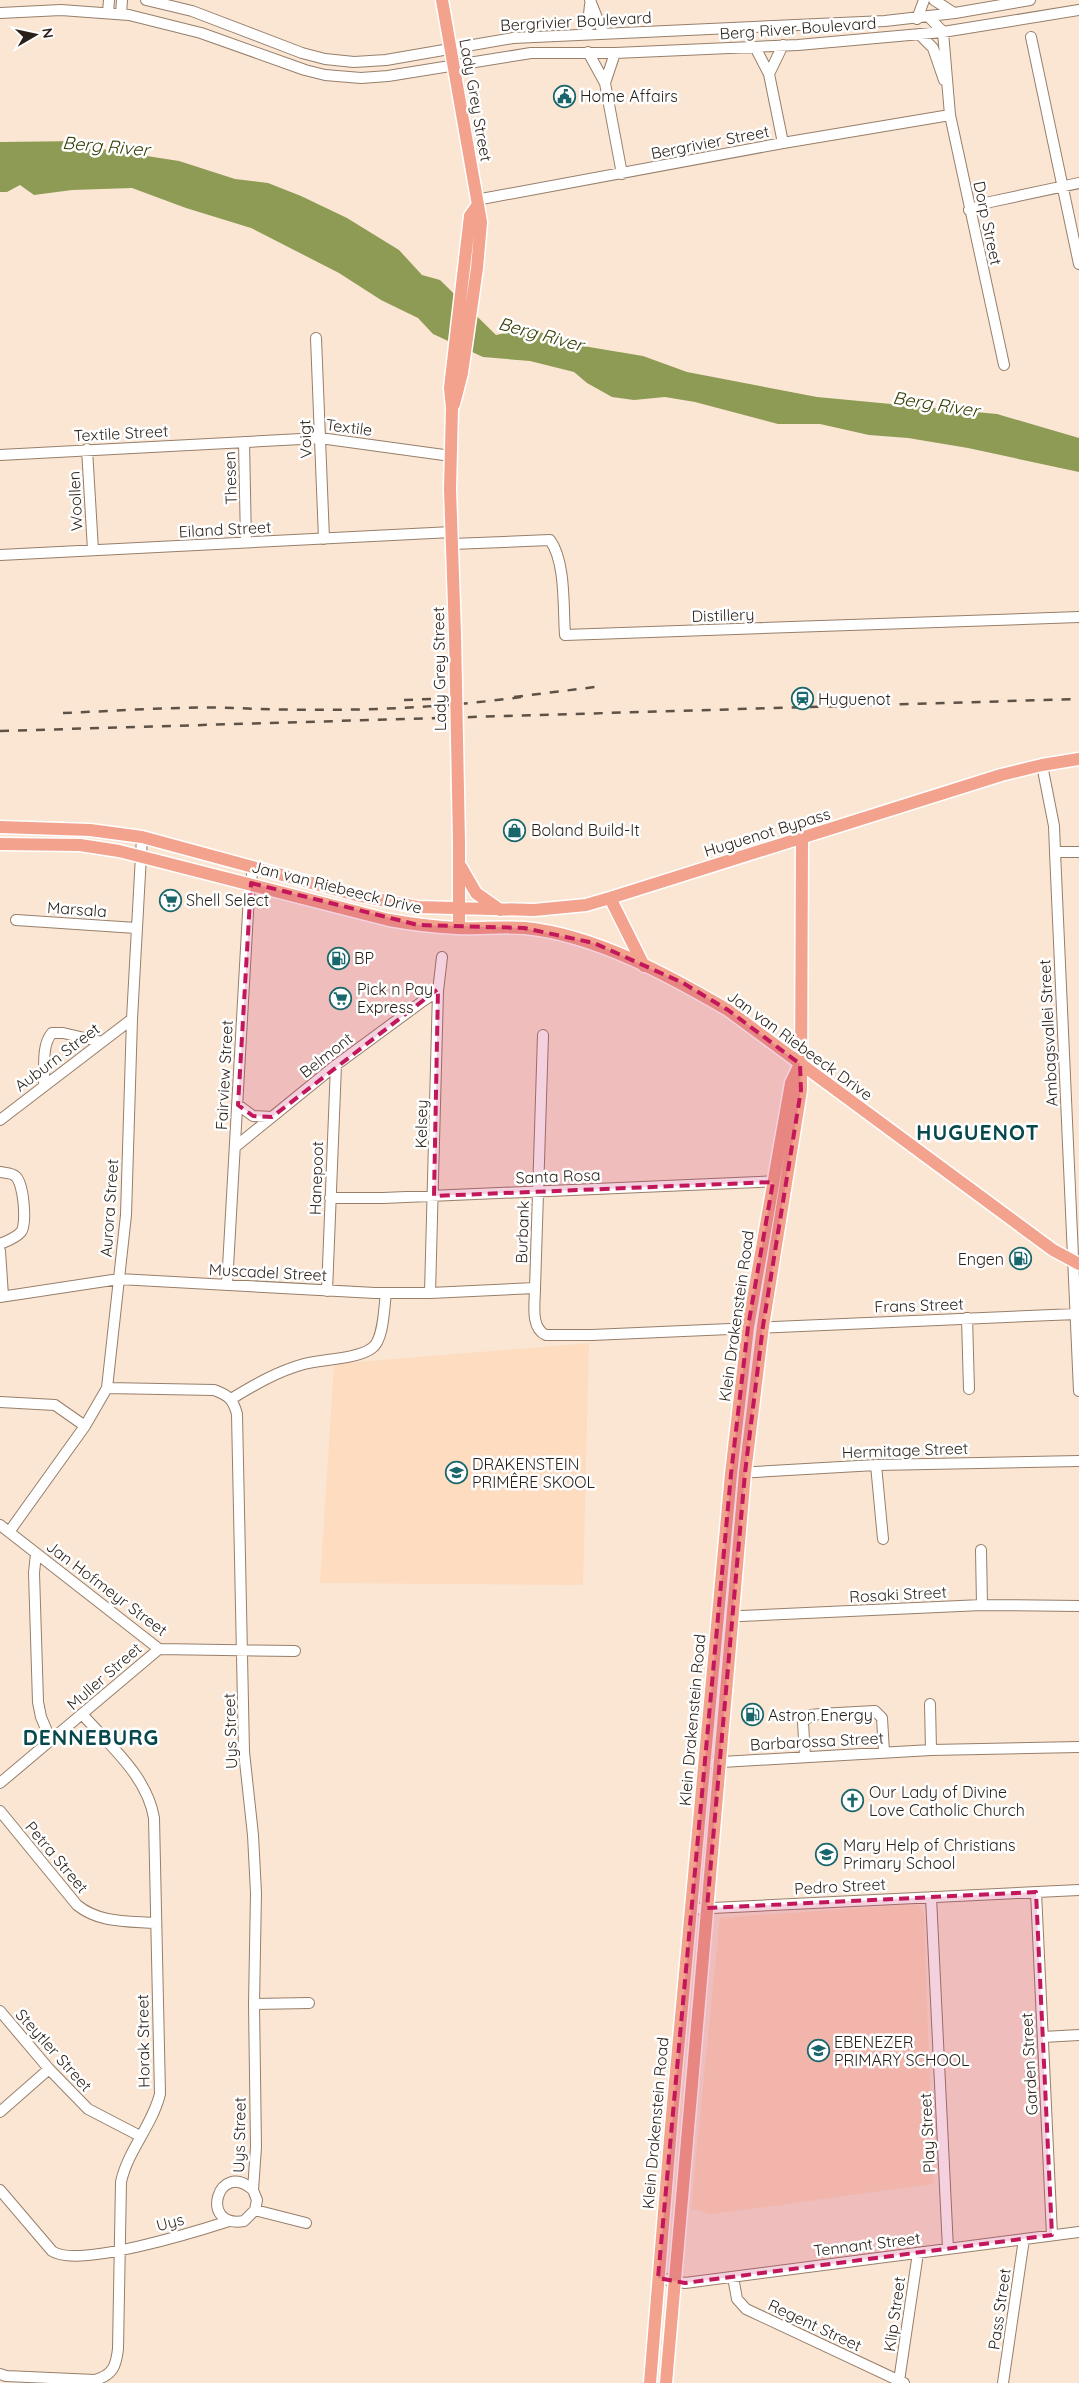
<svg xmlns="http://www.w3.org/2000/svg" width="1079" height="2383" viewBox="0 0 1079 2383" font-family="Quicksand,sans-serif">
	<rect width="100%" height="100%" fill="#fbe6d4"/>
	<path fill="#fddcc0" d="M589 1343 583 1585 320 1583 334 1364Z
		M917 1904 924 1913 933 2184 712 2214 691 2209 720 1918Z"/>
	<path fill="#8d9b54" d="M82 141 95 148 179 161 235 179 268 183 301 196 347 218 399 250 422 275 440 280 496 335 530 328 571 344 643 356 687 372 817 397 997 414 1079 438V472L968 448 908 438 869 435 820 424H778L695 402 665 397 634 400 612 397 587 383 574 372 530 361 483 357 433 334 418 318 381 300 339 273 251 228 186 208 132 188 72 190 34 195 20 185 7 192H0V142Z"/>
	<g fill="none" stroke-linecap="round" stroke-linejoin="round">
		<defs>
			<path id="minor" d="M146 0 192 11 302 53 325 59 354 62 386 60 513 38 885 21 955 13 1030 0
				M590 0 603 33
				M934 0 954 13
				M108 12 109 0
				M0 13 61 10 129 15 201 33 305 70 325 75 361 78 388 76 531 53H615L798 45 943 32 1079 10
				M121 14 122 0
				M929 17 943 32 950 115 1004 365
				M917 19 924 0
				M587 33 590 5
				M919 34 933 48 944 80
				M1031 37 1079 264
				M755 47 769 74 783 143
				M588 52 605 83 622 174
				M769 74 783 45
				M605 83 615 53
				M476 200 783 143 950 115
				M969 210 990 202 1079 183
				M316 338 324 539
				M244 442 246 542
				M87 449 93 550
				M0 455 320 438 451 456
				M452 544 550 540C566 562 563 608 565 635L1079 617
				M0 555 452 532
				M1042 765 1054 826 1055 852 1079 1391
				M1055 852H1079
				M16 920 136 928
				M543 1035 535 1288C535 1303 530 1328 546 1335H592L1076 1314
				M44 1085C45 1070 41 1045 52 1033H63L102 1042
				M238 1105 253 1116 272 1117
				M0 1120 132 1019
				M235 1147 336 1065 423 1001 438 991
				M0 1172C5 1173 12 1173 15 1176 24 1182 27 1225 21 1232 16 1238 7 1241 0 1244
				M330 1198H383L781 1181
				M0 1251 3 1296
				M227 1285 249 895 253 867
				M327 1291 336 1065
				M430 1293 438 991 442 957
				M0 1297 119 1279 375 1293H430L535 1288
				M967 1318 969 1389
				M107 1388 214 1390C228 1395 233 1399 237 1414L244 1752 253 1835 256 1893 254 2004 256 2147 253 2190 257 2200 255 2210 244 2221C198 2229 218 2158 253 2190
				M231 1399C254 1385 278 1371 304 1364 323 1359 358 1359 372 1348 384 1340 384 1306 386 1293
				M0 1402 55 1405 85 1426
				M876 1465 883 1539
				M738 1473 876 1465 1079 1461
				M0 1525 159 1649 295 1651
				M9 1532 85 1426 107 1388 126 1215 132 1019 142 837
				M981 1550 982 1605
				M36 1553 34 1573 38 1702 41 1717 51 1741
				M718 1617 982 1605 1079 1606
				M930 1704 931 1750
				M805 1757 803 1722 811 1715 820 1714 875 1711 882 1718 884 1752
				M705 1763 931 1750 1079 1747
				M0 1783 159 1649
				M0 1811 77 1905C99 1923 127 1921 155 1923
				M1036 1892 1052 2235
				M931 1897 948 2249
				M692 1909 1079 1890
				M254 2004 309 2003
				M0 2011 49 2069 88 2109 140 2136
				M1043 2037 1079 2035
				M0 2112 49 2069
				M0 2190 52 2251C77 2269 198 2231 229 2221
				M255 2210 306 2223
				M733 2277 737 2299 746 2309 904 2383
				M658 2278 685 2283 1079 2232
				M0 2374 6 2376 95 2380C113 2375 116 2366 118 2349L121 2182C128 2150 152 2126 160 2094L154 1818C147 1776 110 1746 83 1715
				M899 2381 918 2253
				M1003 2383 1024 2239"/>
			<path id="major" d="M442 0 481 222 477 268 462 373 454 404
				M455 634 450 489 452 408 450 388 470 216 477 206
				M0 827 90 830 142 837 356 895 417 907 534 910 586 905 610 898 1001 775 1042 765 1079 759
				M0 844 80 845 119 851 389 920C412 924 434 927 457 928 480 929 503 926 525 928 595 935 668 975 728 1010L1053 1250 1079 1264
				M461 867 476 893 500 910
				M610 898 644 966
				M459 928V843
				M650 2383 672 2115 731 1474 748 1327 791 1083 800 1064
				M666 2383 745 1473 763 1326 801 1090 802 838"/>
		</defs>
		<use href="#minor" stroke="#977f6a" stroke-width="12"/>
		<use href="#major" stroke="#fff" stroke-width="15"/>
		<use href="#minor" stroke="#fff" stroke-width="10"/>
		<use href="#major" stroke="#f2a28d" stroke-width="12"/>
		<path stroke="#5e5146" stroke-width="2.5" stroke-dasharray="9 9" stroke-linecap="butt" d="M514 697 595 687
			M404 700 454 698
			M63 713C119 711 177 706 234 708 329 712 427 710 521 697
			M0 731 1079 699"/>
		<defs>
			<path id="major-bridge" d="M455 634 459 843"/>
		</defs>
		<use href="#major-bridge" stroke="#fff" stroke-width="15" stroke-linecap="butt"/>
		<use href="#major-bridge" stroke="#f2a28d" stroke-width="12"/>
	</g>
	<path fill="#c2185b" fill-opacity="0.2" stroke="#c2185b" stroke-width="4" stroke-dasharray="10 6" stroke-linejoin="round" d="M251 883 418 925 524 928 594 943 683 983 728 1010 800 1064 801 1090 763 1326 745 1473 707 1908 1036 1892 1052 2235 685 2283 658 2278 731 1474 748 1327 773 1182 434 1196 438 989 272 1117 253 1116 238 1105Z"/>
	<defs>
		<symbol id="civic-ring" viewBox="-11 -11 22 22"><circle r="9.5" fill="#fff" stroke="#19676b" stroke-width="1.5"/><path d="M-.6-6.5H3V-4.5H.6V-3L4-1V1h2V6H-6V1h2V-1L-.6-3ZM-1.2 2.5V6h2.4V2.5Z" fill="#19676b"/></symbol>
		<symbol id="station-ring" viewBox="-11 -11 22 22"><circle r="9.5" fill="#fff" stroke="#19676b" stroke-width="1.5"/><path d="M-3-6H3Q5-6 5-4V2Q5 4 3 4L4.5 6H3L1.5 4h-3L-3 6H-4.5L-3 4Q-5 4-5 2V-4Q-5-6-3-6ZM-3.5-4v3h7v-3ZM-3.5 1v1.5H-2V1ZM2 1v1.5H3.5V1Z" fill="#19676b"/></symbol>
		<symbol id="shop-ring" viewBox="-11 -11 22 22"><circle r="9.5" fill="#fff" stroke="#19676b" stroke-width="1.5"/><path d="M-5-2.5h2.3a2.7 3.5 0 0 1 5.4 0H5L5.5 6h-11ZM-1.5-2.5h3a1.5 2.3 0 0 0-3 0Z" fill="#19676b"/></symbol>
		<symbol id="supermarket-ring" viewBox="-11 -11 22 22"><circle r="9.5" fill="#fff" stroke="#19676b" stroke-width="1.5"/><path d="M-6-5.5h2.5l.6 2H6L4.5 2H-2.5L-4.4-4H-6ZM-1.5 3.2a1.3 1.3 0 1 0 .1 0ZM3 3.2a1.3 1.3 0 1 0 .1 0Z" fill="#19676b"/></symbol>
		<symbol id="fuel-ring" viewBox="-11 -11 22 22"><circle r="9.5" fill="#fff" stroke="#19676b" stroke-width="1.5"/><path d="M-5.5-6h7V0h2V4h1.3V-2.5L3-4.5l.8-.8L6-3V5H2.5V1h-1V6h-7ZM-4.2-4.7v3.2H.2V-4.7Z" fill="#19676b"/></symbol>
		<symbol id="school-ring" viewBox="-11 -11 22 22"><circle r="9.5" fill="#fff" stroke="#19676b" stroke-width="1.5"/><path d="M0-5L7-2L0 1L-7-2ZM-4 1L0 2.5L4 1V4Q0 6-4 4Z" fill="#19676b"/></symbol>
		<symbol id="church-ring" viewBox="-11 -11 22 22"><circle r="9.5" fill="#fff" stroke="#19676b" stroke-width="1.5"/><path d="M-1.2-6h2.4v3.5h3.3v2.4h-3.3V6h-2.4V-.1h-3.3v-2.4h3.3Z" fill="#19676b"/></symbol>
	</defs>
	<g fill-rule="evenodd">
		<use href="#civic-ring" x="552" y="84" width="25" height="25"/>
		<use href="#station-ring" x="790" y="686" width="25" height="25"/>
		<use href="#shop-ring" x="502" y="818" width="25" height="25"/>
		<use href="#supermarket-ring" x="158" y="888" width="25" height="25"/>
		<use href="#fuel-ring" x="326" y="946" width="25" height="25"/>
		<use href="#supermarket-ring" x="328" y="986" width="25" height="25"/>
		<use href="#fuel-ring" x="1008" y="1246" width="25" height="25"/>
		<use href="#school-ring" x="444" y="1460" width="25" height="25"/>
		<use href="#fuel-ring" x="740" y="1702" width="25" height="25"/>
		<use href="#church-ring" x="840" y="1788" width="25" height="25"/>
		<use href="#school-ring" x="814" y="1842" width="25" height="25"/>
		<use href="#school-ring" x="806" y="2038" width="25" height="25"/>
	</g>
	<g text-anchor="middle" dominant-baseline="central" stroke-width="5" stroke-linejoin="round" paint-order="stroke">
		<g font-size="16" fill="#291f17" stroke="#fff">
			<text transform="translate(576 21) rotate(-3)">Bergrivier Boulevard</text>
			<text transform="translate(798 28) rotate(-4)">Berg River Boulevard</text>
			<text transform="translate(476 100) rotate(80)">Lady Grey Street</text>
			<text transform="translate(710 142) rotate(-11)">Bergrivier Street</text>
			<text transform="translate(988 223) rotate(78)">Dorp Street</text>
			<text transform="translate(349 427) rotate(7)">Textile</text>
			<text transform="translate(121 433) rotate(-3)">Textile Street</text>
			<text transform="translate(305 439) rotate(-92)">Voigt</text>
			<text transform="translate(230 478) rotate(-92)">Thesen</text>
			<text transform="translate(75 501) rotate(-93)">Woollen</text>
			<text transform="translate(225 529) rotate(-3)">Eiland Street</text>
			<text transform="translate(723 615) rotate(-2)">Distillery</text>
			<text transform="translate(439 669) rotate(-91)">Lady Grey Street</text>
			<text transform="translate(767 832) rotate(-17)">Huguenot Bypass</text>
			<text transform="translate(337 887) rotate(14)">Jan van Riebeeck Drive</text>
			<text transform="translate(77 909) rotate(4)">Marsala</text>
			<text transform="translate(1048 1033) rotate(-93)">Ambagsvallei Street</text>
			<text transform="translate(800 1045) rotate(36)">Jan van Riebeeck Drive</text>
			<text transform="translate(326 1055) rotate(-38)">Belmont</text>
			<text transform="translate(57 1057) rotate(-37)">Auburn Street</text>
			<text transform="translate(224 1075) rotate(-87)">Fairview Street</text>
			<text transform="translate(421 1124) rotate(-89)">Kelsey</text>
			<text transform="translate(558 1176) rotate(-2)">Santa Rosa</text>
			<text transform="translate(316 1178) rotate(-88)">Hanepoot</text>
			<text transform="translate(109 1208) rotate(-86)">Aurora Street</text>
			<text transform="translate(522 1232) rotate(-88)">Burbank</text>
			<text transform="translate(268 1272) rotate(3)">Muscadel Street</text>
			<text transform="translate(919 1305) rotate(-2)">Frans Street</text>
			<text transform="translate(736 1316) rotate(-82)">Klein Drakenstein Road</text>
			<text transform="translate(905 1450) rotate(-2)">Hermitage Street</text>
			<text transform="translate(107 1588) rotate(37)">Jan Hofmeyr Street</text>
			<text transform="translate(898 1594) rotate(-3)">Rosaki Street</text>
			<text transform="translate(104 1676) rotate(-41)">Muller Street</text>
			<text transform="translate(692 1720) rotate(-85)">Klein Drakenstein Road</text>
			<text transform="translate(230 1731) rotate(-92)">Uys Street</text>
			<text transform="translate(817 1741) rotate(-3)">Barbarossa Street</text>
			<text transform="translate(57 1857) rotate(50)">Petra Street</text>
			<text transform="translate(840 1886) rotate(-3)">Pedro Street</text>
			<text transform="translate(143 2041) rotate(-91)">Horak Street</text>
			<text transform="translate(54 2050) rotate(48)">Steytler Street</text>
			<text transform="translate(1029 2064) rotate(-93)">Garden Street</text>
			<text transform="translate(655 2123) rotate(-85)">Klein Drakenstein Road</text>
			<text transform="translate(927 2133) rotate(-93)">Play Street</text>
			<text transform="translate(239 2135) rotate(-89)">Uys Street</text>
			<text transform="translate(170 2222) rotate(-15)">Uys</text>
			<text transform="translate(867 2244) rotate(-7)">Tennant Street</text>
			<text transform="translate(999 2309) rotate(-82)">Pass Street</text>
			<text transform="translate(894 2314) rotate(-82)">Klip Street</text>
			<text transform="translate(815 2325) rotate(25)">Regent Street</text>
		</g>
		<g font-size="16" fill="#291f17" stroke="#fff" text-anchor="start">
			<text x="580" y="96">Home Affairs</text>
			<text x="818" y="699">Huguenot</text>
			<text x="531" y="830">Boland Build-It</text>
			<text x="186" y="900">Shell Select</text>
			<text x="354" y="958">BP</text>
			<text x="357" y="989">Pick n Pay<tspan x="357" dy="18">Express</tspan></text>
			<text x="1004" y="1259" text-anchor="end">Engen</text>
			<text x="472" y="1464">DRAKENSTEIN<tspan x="472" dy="18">PRIMÊRE SKOOL</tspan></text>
			<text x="768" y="1715">Astron Energy</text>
			<text x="869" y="1792">Our Lady of Divine<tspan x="869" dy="18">Love Catholic Church</tspan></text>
			<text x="843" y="1845">Mary Help of Christians<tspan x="843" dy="18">Primary School</tspan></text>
			<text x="834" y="2042">EBENEZER<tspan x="834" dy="18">PRIMARY SCHOOL</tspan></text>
		</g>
		<g font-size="18" font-style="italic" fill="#353d04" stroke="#fff">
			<text transform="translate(106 146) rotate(5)">Berg River</text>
			<text transform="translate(541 334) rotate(15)">Berg River</text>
			<text transform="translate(936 404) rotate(9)">Berg River</text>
		</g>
		<g font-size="21" font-weight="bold" letter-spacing="1" fill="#06484c" stroke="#fff">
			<text x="978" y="1132">HUGUENOT</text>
			<text x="91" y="1737">DENNEBURG</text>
		</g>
	</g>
	<g transform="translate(35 35) rotate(81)" stroke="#ffffff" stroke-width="4" paint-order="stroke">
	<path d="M0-4L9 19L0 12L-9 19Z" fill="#291f17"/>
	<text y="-8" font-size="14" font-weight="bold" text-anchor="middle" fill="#291f17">N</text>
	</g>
</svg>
